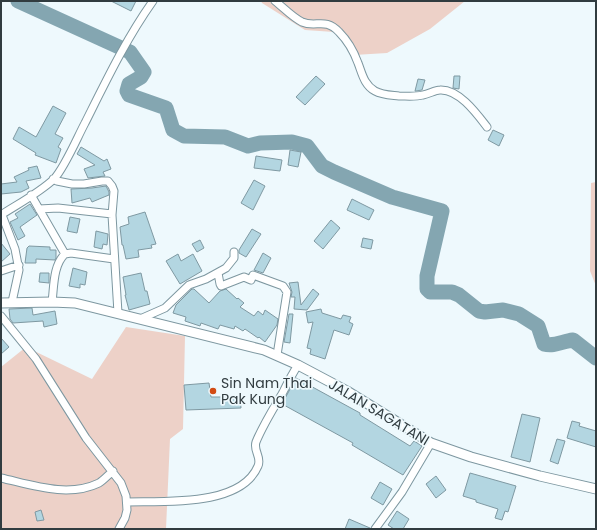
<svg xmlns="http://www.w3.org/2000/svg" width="597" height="530" viewBox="0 0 597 530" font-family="Poppins,sans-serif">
	<rect width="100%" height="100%" fill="#eef9fd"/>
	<path fill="#edd1c8" d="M261 1H465L430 29 387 53 354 55 334 32 305 30 262 3Z
		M596 182V286L590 271 591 183Z
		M126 327 185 336 183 429 170 439 166 529H1V367L26 347 92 379Z"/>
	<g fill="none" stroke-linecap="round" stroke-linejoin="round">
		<path stroke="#84a6b1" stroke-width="15" d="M18 1 130 52 144 72 141 77 129 84 127 91 129 95 166 108 173 130 184 136 225 137 248 146 260 143 292 142 307 146 322 166 334 172 392 197 442 211 427 276V289L430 292H452L459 295 479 311 485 312 503 310 519 314 538 326 544 344C554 347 563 341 573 340L596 358"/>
	</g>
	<path fill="#b3d6e1" stroke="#7f99a2" d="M111 1H136L131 11Z
		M316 76 325 84 305 105 296 97Z
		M454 76H460L459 89 453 88Z
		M418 79 425 80 422 90 416 91H415Z
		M53 106 66 113 55 134 63 138 58 147 61 149 56 163 35 155 36 153 13 139 19 127 36 137Z
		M493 130 504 135 499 146 488 140Z
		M81 147 104 161 107 159 111 169 103 172 105 176 88 178 84 169 95 165 77 154Z
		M290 150 301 152 298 167 288 165Z
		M256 156 282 160 280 171 254 168Z
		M37 166 41 178 26 181 29 188 21 192 1 194V184L17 182 14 177 29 170 28 168Z
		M254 180 265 186 253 210 241 203Z
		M106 186 109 192V195L104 197 92 202 90 198 72 203 71 189 92 188Z
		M352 199 374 210 369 220 347 210Z
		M30 204 37 215 20 227 25 236 18 240 10 222 18 218 15 214Z
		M145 212 156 244 151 245 152 248 138 250 139 257 126 259 123 245H122L120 227 129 224 128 217Z
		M70 217 80 219 77 233 67 231Z
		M331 220 340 228 323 249 314 241Z
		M252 229 261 234 246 257 239 253V250Z
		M96 231 108 234 107 245 103 244 102 249 94 247Z
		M363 238 373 240 371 249 361 247Z
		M200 240 204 248 197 252 192 244Z
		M1 243 10 254 1 262Z
		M29 246 50 247V250H56V258L55 260 36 259V263H25L27 248Z
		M263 253 271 258 263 273 254 270Z
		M178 254 181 261 193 254 202 271 180 284 166 261Z
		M73 268 87 272 85 285 80 284V288L69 286Z
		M40 273H49V283L39 282Z
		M141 273 145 291H147L150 304 129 310 125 295H126L123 277Z
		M298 282 301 305 313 289 319 294 307 310 294 309 295 297H291L292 292 289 283Z
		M192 289H194L209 303 220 291 226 289 237 299 238 298 244 303 240 307 254 316 258 311 263 315 265 310 278 319 277 325 265 342 259 337 258 338 245 329 243 331 235 326 234 329 220 325 218 329 201 323 200 326 185 321 186 317 173 313 176 305Z
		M32 308 33 315 55 311 57 324 44 327 43 321 13 323 10 319 9 309Z
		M321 309 322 313 341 319 343 315 351 317 349 322 353 324 349 335 334 330 325 359 310 354 311 349 307 348 313 322 308 323 306 312Z
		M289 314H293L290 343 284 342Z
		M1 338 9 347 1 354Z
		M296 378 360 413V415L410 446 414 441 422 446 403 475 352 445 353 443 282 404Z
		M209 383 211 397H240L241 408 186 410 184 385Z
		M522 414 540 418 530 462 511 457Z
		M572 421 580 423 579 426 596 431V447L567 438Z
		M557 439 565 441 558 464 550 461Z
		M470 473 516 486 508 512 505 511 502 520 495 518 498 509 476 502V500L463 496Z
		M436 476 446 490 436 498 426 484Z
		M380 482 392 489 383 505 371 498Z
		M41 510 44 520 37 521 35 512Z
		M397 511 409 519 403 529H394L388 525Z
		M349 519 370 528V529H345Z"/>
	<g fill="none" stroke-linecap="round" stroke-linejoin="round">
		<defs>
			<path id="street" d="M275 1C284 8 292 17 302 22 316 28 325 17 339 32 347 40 354 52 358 63 362 73 364 85 375 91 382 95 390 95 399 96 407 96 415 97 423 95 429 94 435 90 440 90 459 89 477 114 487 127
				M53 179 57 181 72 184H84L102 181H108L112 186 114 191 112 215 118 313
				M31 195 65 254
				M39 209 58 208 112 214
				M1 215C18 204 39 193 54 179 65 167 77 138 85 123 106 81 126 39 153 1
				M2 215 15 249 19 270 12 302
				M1 271 19 265
				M218 273 220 284 221 286 244 277 251 280 253 275 283 286 287 292 277 355
				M52 302C54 287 53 265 65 254L71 253 114 259
				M1 316 36 359 86 438 121 483 126 496 127 510 125 518 119 529
				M140 319 165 308 189 285 206 279 226 268 234 258V252
				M1 478C32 485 68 498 99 483 104 480 108 475 113 471
				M127 502C164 501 241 507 258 466 262 457 253 451 256 442 263 425 273 409 282 394 287 384 292 374 298 365
				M375 529 402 492 431 443"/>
			<path id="secondary" d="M1 303 52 302 75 303 264 350 298 365 347 391 431 443 471 457 540 476 596 489"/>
		</defs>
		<use href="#street" stroke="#7d97a0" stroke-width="9"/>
		<use href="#secondary" stroke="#7d97a0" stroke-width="11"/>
		<use href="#street" stroke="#fff" stroke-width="7"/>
		<use href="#secondary" stroke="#fff" stroke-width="9"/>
	</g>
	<circle fill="#d24b13" stroke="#eef9fd" stroke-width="1.5" cx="213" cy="391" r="4"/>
	<g text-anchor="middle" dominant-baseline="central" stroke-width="3.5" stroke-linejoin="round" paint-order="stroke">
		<g font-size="14" fill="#313c40" stroke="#eef9fd" text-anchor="start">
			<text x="221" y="383">Sin Nam Thai<tspan x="221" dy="16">Pak Kung</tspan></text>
		</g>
		<g font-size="14" fill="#313c40" stroke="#eef9fd">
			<text transform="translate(379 412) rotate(31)">JALAN SAGATANI</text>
		</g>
	</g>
	<rect width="597" height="530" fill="none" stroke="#313c40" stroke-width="4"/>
</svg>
